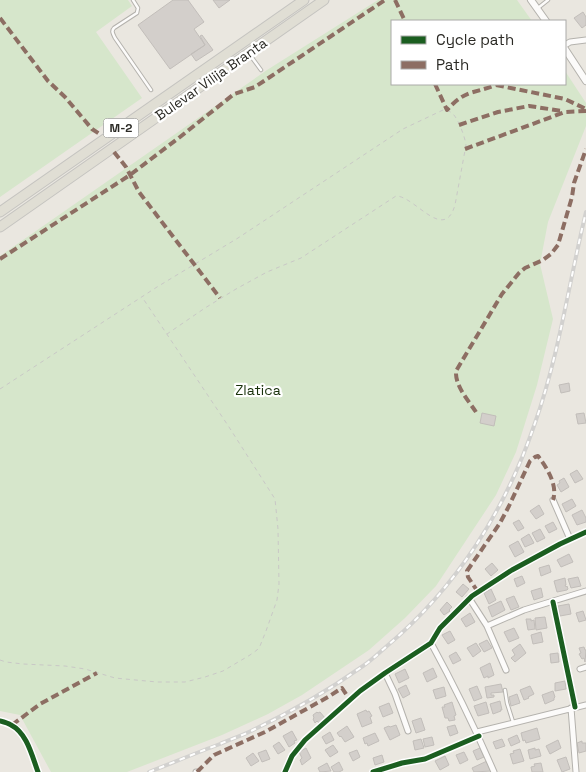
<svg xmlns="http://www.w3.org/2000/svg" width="586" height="772" viewBox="0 0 586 772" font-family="'Space Grotesk',sans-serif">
	<rect width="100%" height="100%" fill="#eae7e0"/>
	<path fill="#d6e6cb" d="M0 0H128L132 6 96 32 142 98 0 197Z
		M378 0H517L532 21H392V84H565V71L586 103V126L548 222 540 264 553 319 537 385 516 452 496 495 436 586 405 618 369 650 302 695 268 714 222 735 127 772H51L20 715 0 711V256L267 70Z"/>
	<path fill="#d3cfcb" stroke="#c2beba" d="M173 0H188L204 22 194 29 205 45 170 69 138 25Z
		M213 0H230L219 8Z
		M583 12 586 17V25L582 28 574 18Z
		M202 35 213 50 196 61 191 54 205 45 200 36Z
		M569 383 570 391 561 393 559 385Z
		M482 413 496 416 494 426 480 423Z
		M584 413 586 423 578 424 576 414Z
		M577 470 583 479 575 483 570 474Z
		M564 478 569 487 561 492 557 485 560 483 559 481Z
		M572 499 576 506 566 512 562 504Z
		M539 505 544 514 536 519 530 511Z
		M582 510 586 518V522L577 525 572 515Z
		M519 520 524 528 518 531 513 523Z
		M553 522 557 529 549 533 545 526Z
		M540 529 545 538 537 542 532 533Z
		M529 534 534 543 525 547 521 539Z
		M518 541 524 552 515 557 509 546Z
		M569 554 573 562 561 567 557 560Z
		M492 563 498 570 491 576 485 569Z
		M549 565 551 572 541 576 539 568Z
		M522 576 525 583 517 587 514 579Z
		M578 577 581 586 571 588 568 579Z
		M565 578 566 585H565L566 587 567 586 568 589 567 590 557 592 554 581Z
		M463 584 469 589 462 597 456 592Z
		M541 588 543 597 534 600 531 591Z
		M491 589 496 600 489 604 484 593Z
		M514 596 519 607 511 610 506 599Z
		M501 601 505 610 492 617 488 607Z
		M447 602 452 607 449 610 450 611 444 615 440 610Z
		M569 604 571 614 560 616 558 606Z
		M583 611 586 620 579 622 576 613Z
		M470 613 475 622 466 627 461 619Z
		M545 617 547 628 536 630 535 618Z
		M526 619H531V621L534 620 535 629 528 630Z
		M514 628 519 638 509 642 504 632Z
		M450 631 455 640 448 644 442 635Z
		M541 632 543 642 533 644 531 635Z
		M487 640 492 648 484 652 479 644Z
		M476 643 481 651 473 657 467 648Z
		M520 644 526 653 515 662 511 658 515 655 512 650Z
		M584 647 585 650H586L585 662 584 658 582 659 579 654 581 653 579 648Z
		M456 652 461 660 453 664 449 656Z
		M558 653 559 662 551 663 550 654Z
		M490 663 494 675 488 678V676L484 678 480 668Z
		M433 668 437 677 427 682 423 673Z
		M405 669 409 678 399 683 395 674Z
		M565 681 566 689 555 691V683Z
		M501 684 503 692 491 693V695H494V697L487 698 485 687Z
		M406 685 410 694 403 698 398 689Z
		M477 686 482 698 474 701 469 689Z
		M530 686 534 694 528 697 529 698 524 700 520 690Z
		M444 687 446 696 436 699 433 690Z
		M553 691 555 697 554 698V700L545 704 542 695Z
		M517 694 520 703 511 706 509 697Z
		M500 701 502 710H500L501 711 493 714 490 704Z
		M452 702 456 715 454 716 455 720 449 721 448 718H445L442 707H445L444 705Z
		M486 702 489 713 478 716 474 706Z
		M389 703 393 713 383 717 379 707Z
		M366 710 367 712 369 711 372 716 370 717 372 723 362 727 357 714Z
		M317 712 318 713 320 712 325 718 319 723 317 721 315 723 313 719 314 718 313 715Z
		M421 718 425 730 416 733 412 721Z
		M396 725 400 735 390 740 384 728 389 726 390 727Z
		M455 725 458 733 450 736 447 727Z
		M347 726 354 737 345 742 341 736 340 737 337 733Z
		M537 728 540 739 526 743 525 740 523 741 521 733Z
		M292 731 297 740 294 741 295 743 289 747 283 736Z
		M330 732 334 740 326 744 322 737Z
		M375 733 379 741 368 746 367 743 365 744 363 738Z
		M517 735 520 742 511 746 508 739Z
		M432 737 434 745 425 747 423 739Z
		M421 739 424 748 415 750 413 741Z
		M502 739 505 746 496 749 493 742Z
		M558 740 561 748 550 754 546 746Z
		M582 741V743H586V751L579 753 577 743Z
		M279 742 285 750 278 754 273 746Z
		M333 745 338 752 330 757 325 750Z
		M306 748 311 758 302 765 300 760 302 758 299 752Z
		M480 748 484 757 477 760 473 751Z
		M535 748V750L539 749 541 756 530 759 528 750Z
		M520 749 524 761 513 764 510 754 514 753 513 751Z
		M266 750 270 759 262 762 258 753Z
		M357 750 360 757 353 761 349 753Z
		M464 752 468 760 460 764 456 755Z
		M253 753 259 761 251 766 246 758Z
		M382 755 384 762 375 765 373 758Z
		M445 756 449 765 440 770 435 761Z
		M566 757 570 769 562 772 557 760Z
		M487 761 491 771 474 772 472 768Z
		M339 762 343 770 339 772H334L331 767Z
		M327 763 331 771 320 772 318 768Z
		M541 763 543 772H532L531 767 535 766 534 764Z"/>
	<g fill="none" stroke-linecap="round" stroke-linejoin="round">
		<defs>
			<path id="service" d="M133 0 138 8 137 13 114 28C111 31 113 34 115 38L151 90
				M538 8 548 0
				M250 55 261 70
				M505 690 507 703 513 722"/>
			<path id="minor" d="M565 45 570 42 586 40
				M553 500 570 539
				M469 598 487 626 506 670
				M553 602 575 707
				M487 626 524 610 586 591
				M431 643C454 685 475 728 494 772
				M580 669 586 667
				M385 673 395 694 408 731
				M571 708 576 772
				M0 721C4 722 8 723 11 725 27 733 32 756 38 772
				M477 732 586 705
				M196 772H197
				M285 772 292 756 305 740 360 691 385 673 431 643 440 628 472 596 512 570 560 544 586 532
				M373 772 402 763 425 759 479 736"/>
			<path id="tertiary" d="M531 0 546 21
				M565 49 586 81"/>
			<path id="primary" d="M0 212 304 0
				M0 227 324 0"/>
		</defs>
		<use href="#service" stroke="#b4b2ad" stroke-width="4.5"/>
		<use href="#minor" stroke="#b4b2ad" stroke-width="7"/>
		<use href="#tertiary" stroke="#b4b2ad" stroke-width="8"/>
		<use href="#primary" stroke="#c5c4c0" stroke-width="11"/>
		<path stroke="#c9c8c6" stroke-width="1" stroke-dasharray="4 4" stroke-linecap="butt" d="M0 389 157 287 238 238 403 129 443 110C447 111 448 110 452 113 458 118 465 137 466 145L455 205C444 243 415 196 396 196L301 258 267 272 236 289 205 308 167 334
			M0 660 6 662 23 664 65 666 85 669 115 678 125 679 157 682H185L205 677 223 671 250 655 257 650 260 646 266 631 277 600 279 584 278 529 275 499 229 427 142 297"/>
		<use href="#service" stroke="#fcfbfa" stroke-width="2.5"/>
		<use href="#minor" stroke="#fcfbfa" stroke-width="5"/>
		<use href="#tertiary" stroke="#fcfbfa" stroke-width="6"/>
		<use href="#primary" stroke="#e0ded4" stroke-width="9"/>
		<defs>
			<path id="rail" d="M149 772C172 763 196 753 220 744 231 739 244 735 255 729 293 711 329 690 363 666 372 660 379 653 387 646 457 587 506 509 535 423 559 355 569 282 586 212"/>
		</defs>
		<use href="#rail" stroke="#d2d1cf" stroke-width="4"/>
		<use href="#rail" stroke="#fff" stroke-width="2" stroke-dasharray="5.5" stroke-linecap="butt"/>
		<path stroke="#8d6e63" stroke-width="4" stroke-dasharray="8 4" stroke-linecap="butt" d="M395 0 405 21
			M0 18 48 81 65 97 92 129 101 135
			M435 84 447 110C453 103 461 96 470 93 480 90 489 88 498 84
			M496 85 565 99 586 109
			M459 125 498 112 529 106 562 111
			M465 149 565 112 586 111
			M114 152 126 167 139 192 220 298
			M0 259 130 175 180 137 234 94 255 87 385 0
			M476 412C468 400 455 386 456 371L502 294 519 273 525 268 543 260 551 254 558 245 572 197 574 183 586 149
			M478 592 468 577 467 571 500 523 509 506 530 461 535 457 538 456C547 468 558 485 553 500
			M12 725 40 704 97 673
			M197 772 214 755 265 732 328 697 342 688 350 700"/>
		<defs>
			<path id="cycleway" d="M553 602 575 707
				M0 721C4 722 8 723 11 725 27 733 32 756 38 772
				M285 772 292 756 305 740 360 691 385 673 431 643 440 628 472 596 512 570 560 544 586 532
				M373 772 402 763 425 759 479 736"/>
		</defs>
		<use href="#cycleway" stroke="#fff" stroke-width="8"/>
		<use href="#cycleway" stroke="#1b5e20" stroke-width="5"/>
	</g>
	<g text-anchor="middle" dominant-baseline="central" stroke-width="4.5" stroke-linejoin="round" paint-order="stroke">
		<rect fill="#fff" stroke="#6b6a66" stroke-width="1" x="103.5" y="118.5" width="35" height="19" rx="4"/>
		<g font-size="12" font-weight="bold" fill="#2b2a25">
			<text x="121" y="128">M-2</text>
		</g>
		<g font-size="14" fill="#2b2a25" stroke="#fff">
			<text transform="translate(211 79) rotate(-35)">Bulevar Vilija Branta</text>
		</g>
		<g font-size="14" fill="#19310b" stroke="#fff">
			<text x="258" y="390">Zlatica</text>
		</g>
	</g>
	<rect x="391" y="20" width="175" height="65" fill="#ffffff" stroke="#aaaaa8"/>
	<rect x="401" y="36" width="25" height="8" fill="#1b5e20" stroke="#aaaaa8"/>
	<text x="436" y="45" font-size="15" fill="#2b2a25">Cycle path</text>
	<rect x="401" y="61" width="25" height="8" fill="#8d6e63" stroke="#aaaaa8"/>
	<text x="436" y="70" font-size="15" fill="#2b2a25">Path</text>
</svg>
